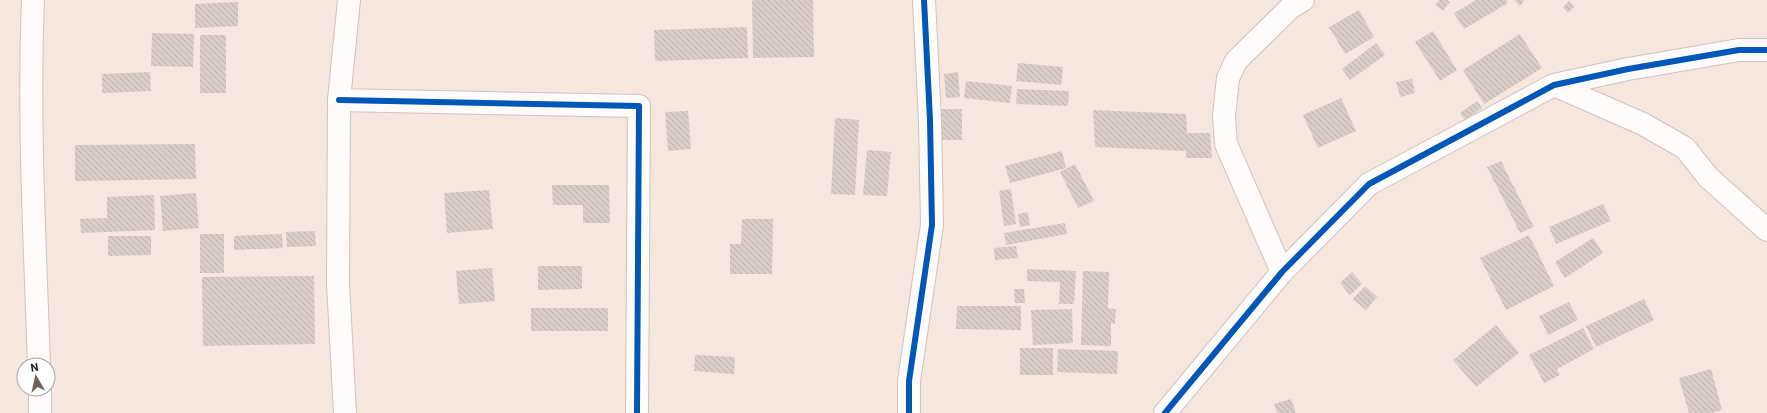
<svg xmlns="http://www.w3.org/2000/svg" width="1767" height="413" viewBox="0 0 1767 413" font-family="Roboto,sans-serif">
	<defs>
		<pattern id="building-back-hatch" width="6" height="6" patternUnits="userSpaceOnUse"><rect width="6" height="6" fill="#d9cdc6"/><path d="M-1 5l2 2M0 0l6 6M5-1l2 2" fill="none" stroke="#baafa9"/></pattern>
	</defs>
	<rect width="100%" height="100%" fill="#f5e6de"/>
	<path fill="url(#building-back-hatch)" d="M752 0H813L814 57 753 58Z
		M1439 0H1447L1450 2 1443 11 1435 5Z
		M1476 0H1506L1508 3 1464 29 1454 13Z
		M1514 0H1523L1524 1 1520 6Z
		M1569 1 1574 7 1568 13 1563 7Z
		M238 2V26L195 28V4Z
		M1359 10 1374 37 1345 54 1329 27Z
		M747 27 748 58 655 61 654 30Z
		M1433 31 1457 70 1440 81 1415 42Z
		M152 33 194 34 193 67 151 66Z
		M1520 34 1542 68 1484 104 1463 70Z
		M200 35H226V93H200Z
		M1376 43 1385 55 1350 80 1342 69Z
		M1018 63 1063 67 1061 85 1016 81Z
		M150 72 151 91 102 93V74Z
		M958 72 960 97 946 98 944 74Z
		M1412 79 1415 93 1400 97 1396 82Z
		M966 81 1012 86 1010 103 964 98Z
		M1017 89 1069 91 1068 106 1016 104Z
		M1341 98 1356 131 1318 148 1303 115Z
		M1477 101 1482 108 1465 120 1460 113Z
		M941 109H962V140H940Z
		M1093 110 1186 114 1187 133H1210L1212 158H1186V151L1095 147Z
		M688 111 691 149 668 151 665 112Z
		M835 118 859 120 855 195 831 194Z
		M195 144 196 179 75 181V145Z
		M867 150 891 152 887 196 863 195Z
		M1062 151 1066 168 1010 183 1005 166Z
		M1501 161 1534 227 1520 233 1487 167Z
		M1075 164 1094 201 1078 208 1060 172Z
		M552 185H609L610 223H583V205H553Z
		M1011 189 1016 224 1004 226 999 191Z
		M489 190 493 229 447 233 444 193Z
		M196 193 199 228 163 231 160 196Z
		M154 195 155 230 81 233 80 219 107 218V197Z
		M1603 204 1611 221 1556 244 1549 227Z
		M1028 212 1030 225 1020 227 1018 214Z
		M742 219H773L772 274H730V244H741Z
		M1065 223 1067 234 1006 245 1004 233Z
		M315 231 316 246 287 247 286 232Z
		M200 234H224V273H200Z
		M282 234 283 248 234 250V236Z
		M1529 235 1554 286 1506 310 1480 258Z
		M108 236H151V255L108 256Z
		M1593 238 1603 253 1565 278 1555 262Z
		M1016 246 1018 258 995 260 994 248Z
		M538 266H582V289L538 290Z
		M492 268 495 301 459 304 456 271Z
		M1027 269 1076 271 1074 304H1059L1060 282 1027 281Z
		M1083 271 1109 272 1108 308 1116 309 1115 324 1111 323V346L1081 345Z
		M1352 272 1362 284 1350 295 1340 283Z
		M314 276 315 344 203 346 202 277Z
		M1365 286 1377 297 1366 310 1353 299Z
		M1014 289H1024L1025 303H1015Z
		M1644 299 1654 320 1596 347 1586 326Z
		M1569 302 1578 320 1548 335 1539 316Z
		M957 306H1021V330L956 329Z
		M531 308H608V331H531Z
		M1072 309 1073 343 1033 345 1031 310Z
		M1496 325 1519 353 1476 387 1453 360Z
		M1583 328 1594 349 1557 369 1560 375 1544 383 1529 355Z
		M1020 348H1053V375H1020Z
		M1058 349 1118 351 1117 374 1057 372Z
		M695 355 735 357 734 374 694 371Z
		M1711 369 1722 410 1712 413H1689L1679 378Z
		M1291 399 1296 413H1277L1274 404Z"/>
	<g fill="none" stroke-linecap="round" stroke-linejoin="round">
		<defs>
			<path id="minor" d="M33 0C28 121 35 244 39 365
				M1554 85 1643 124 1685 148 1708 177 1767 230
				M339 100 639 106 637 413
				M1282 272 1226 144 1224 116 1228 78 1236 61 1290 8 1303 0
				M40 389V413
				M345 413 338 283 339 100 349 0
				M909 413V381L932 225 930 120 924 0
				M1165 413 1282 272 1369 184 1554 85 1628 69 1739 50H1767"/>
		</defs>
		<use href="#minor" stroke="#d0c3bc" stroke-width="24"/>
		<use href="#minor" stroke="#fefbfa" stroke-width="22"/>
		<defs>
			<path id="cycleway" d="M339 100 639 106 637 413
				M909 413V381L932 225 930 120 924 0
				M1165 413 1282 272 1369 184 1554 85 1628 69 1739 50H1767"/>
		</defs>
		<use href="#cycleway" stroke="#fff" stroke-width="8"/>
		<use href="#cycleway" stroke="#0057b8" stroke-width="6"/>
	</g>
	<g transform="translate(36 377) rotate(351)"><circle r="19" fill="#ffffff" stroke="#a8a3a1"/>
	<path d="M0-3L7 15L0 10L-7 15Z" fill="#6e615a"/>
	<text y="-6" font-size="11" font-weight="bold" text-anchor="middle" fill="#261a13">N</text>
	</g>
</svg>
